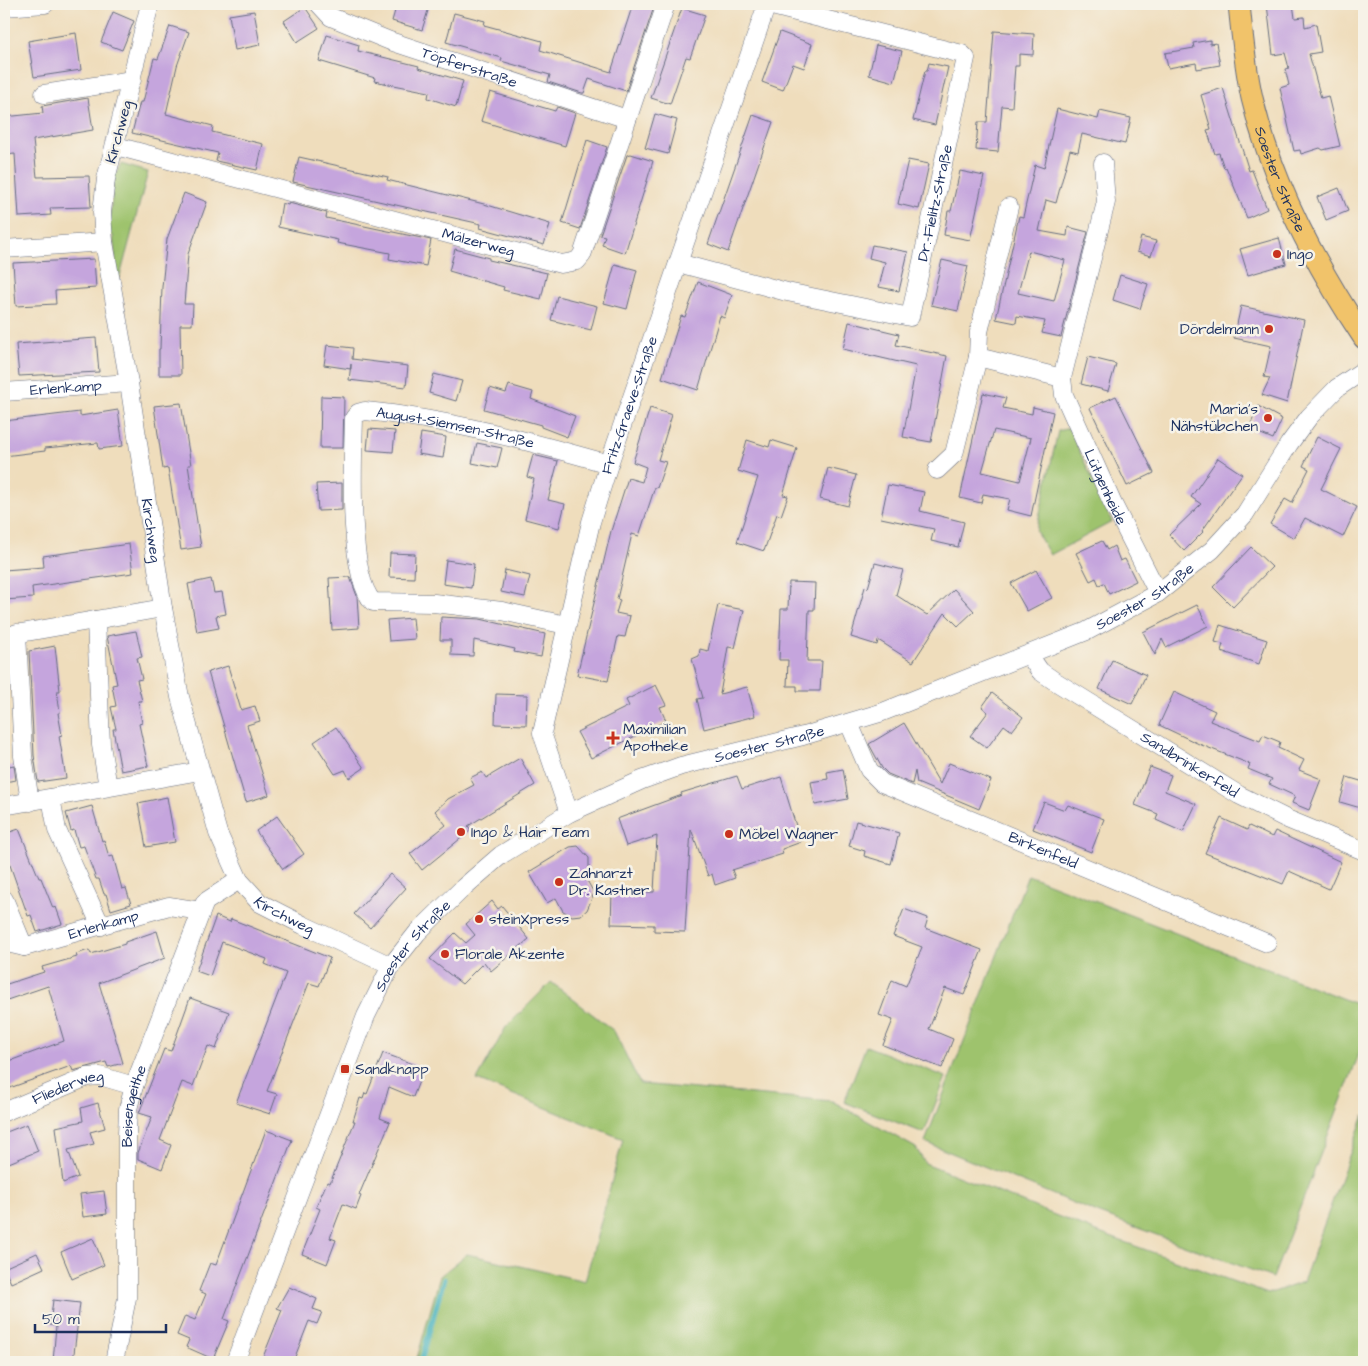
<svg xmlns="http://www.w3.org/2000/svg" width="1368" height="1366" viewBox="0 0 1368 1366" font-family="'Architects Daughter',sans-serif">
	<rect width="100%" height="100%" fill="#f7f3e8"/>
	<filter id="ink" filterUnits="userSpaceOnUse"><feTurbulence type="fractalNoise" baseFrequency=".02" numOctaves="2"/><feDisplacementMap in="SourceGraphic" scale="10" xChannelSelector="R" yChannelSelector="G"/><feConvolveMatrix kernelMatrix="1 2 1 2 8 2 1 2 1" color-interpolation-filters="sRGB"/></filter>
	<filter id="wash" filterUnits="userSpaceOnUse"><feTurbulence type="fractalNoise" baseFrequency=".0096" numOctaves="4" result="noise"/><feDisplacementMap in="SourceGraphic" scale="20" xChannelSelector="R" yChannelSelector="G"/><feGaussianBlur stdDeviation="1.12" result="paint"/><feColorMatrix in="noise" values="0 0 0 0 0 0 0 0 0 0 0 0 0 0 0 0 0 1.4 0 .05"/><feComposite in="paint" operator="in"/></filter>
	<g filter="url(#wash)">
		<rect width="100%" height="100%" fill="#efddbc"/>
		<path fill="#9ec36d" stroke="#5c7966" d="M121 164 148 172 118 284 113 235 108 234 114 177Z
			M1069 428 1112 522 1050 555 1036 531 1058 431Z
			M1028 875 1364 1007V1041L1273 1278 1100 1214 925 1142Z
			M551 982 614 1031 640 1084 832 1101 916 1148 925 1163 1102 1234 1268 1294 1303 1282 1364 1115V1362H416L440 1276 467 1254 585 1281 623 1139 477 1080 506 1027Z
			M866 1046 946 1077 924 1133 844 1102Z"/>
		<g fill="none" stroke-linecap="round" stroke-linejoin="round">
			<path stroke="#42b1be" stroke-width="5" d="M421 1362 444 1279"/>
		</g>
		<g id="blocks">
			<path fill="#c5a5dd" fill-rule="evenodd" d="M397 4H430L422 30 392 21Z
				M633 4H655L626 91 589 79 584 93H582L548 82 550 75 501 61 502 58 446 42 454 13 485 21 484 25 542 41 540 50 611 72Z
				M1267 4H1293L1295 18 1304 17 1305 27 1316 24 1321 52 1309 54 1321 98 1328 96 1340 146 1323 150 1320 148 1301 154 1300 150 1294 151 1280 88 1289 85 1285 69 1289 68 1285 53 1273 55Z
				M305 7 319 28 297 42 284 21Z
				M682 8 705 15 690 58 686 57 670 104 651 98Z
				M254 11 260 45 235 50 229 15Z
				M113 12 134 21 122 50 101 42Z
				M170 26 189 32 177 66 166 114 213 126 212 132 263 144 257 170 216 161 218 153 132 133 140 102H143L154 58 158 59Z
				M994 31 1034 34 1033 55 1019 54V66H1015L1012 107 1002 106 998 152 976 150 978 122H987Z
				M780 32 812 44 804 68 793 64 783 90 762 82Z
				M76 33 81 70 34 77 28 41Z
				M327 35 359 45 358 51 419 66 418 68 463 81 456 107 428 98 429 92 374 81 375 78 319 61Z
				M1210 40V44L1216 43 1220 65 1197 69 1196 63 1168 68 1165 53 1194 48 1193 43Z
				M876 45 902 51 894 82 869 75Z
				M929 63 948 67 935 125 913 120 925 71H927Z
				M1223 88 1249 171 1252 170 1267 209 1247 218 1226 167 1224 168 1219 153 1215 154 1207 130 1211 129 1201 95Z
				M490 92 555 111 557 107 575 113 565 146 481 121Z
				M88 98 93 130 33 140 37 177 89 176 91 207 50 208 51 215 19 217 15 154 4 155V117L43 113 42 106Z
				M1057 109 1098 119 1100 111 1131 118 1125 144 1082 134 1078 152 1070 150 1056 203 1046 200 1039 231 1067 236 1068 227 1088 232 1061 337 1042 333 1045 321 1017 316 1016 323 996 319 1019 216 1023 217 1035 165 1044 168ZM1029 251 1065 260 1054 301 1018 293Z
				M655 114 677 120 668 154 645 148Z
				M753 115 773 122 728 252 708 244Z
				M587 140 607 147 580 229 562 223Z
				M631 154 653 161 625 253 602 245 605 236 600 235 627 155Z
				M299 157 388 177 387 180 484 204 550 224 544 245 480 228 481 224 293 182Z
				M908 160 929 164 919 209 898 204Z
				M960 171 984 176 970 240 944 235 948 211H951Z
				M1339 188 1348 211 1326 220 1317 197Z
				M184 193 207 202 188 254 184 304H193L192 325H180L181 375H159V349H160L162 287 167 239Z
				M282 203 288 205 289 203 327 213 326 218 431 240 426 266 389 259 390 253 337 243 338 240 278 227Z
				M1141 237 1156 241 1151 256 1137 252Z
				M1279 238 1286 264 1248 275 1240 249Z
				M872 245 908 252 899 291 879 287 885 262 869 258Z
				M455 249 489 258V260L547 273 541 299 503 290 504 287 449 271Z
				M94 259 96 288 55 291 56 304 16 306 13 263Z
				M942 260 968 266 958 311 931 305Z
				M615 264 637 270 627 309 604 303Z
				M1120 275 1148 284 1140 309 1113 300Z
				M698 282 732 295 724 318 720 316 698 390 662 378 681 316 685 317Z
				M557 296 597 306 591 330 551 320Z
				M1241 306 1304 320 1287 403 1262 395 1270 378 1264 377 1271 346 1234 338Z
				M849 322 899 334 896 345 947 356 931 442 903 437 916 366 843 349Z
				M96 338 99 372 19 376 16 344Z
				M327 345 353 348 352 359 408 366 406 387 349 380 351 364V369L324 365Z
				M1088 357 1116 364 1108 391 1081 384Z
				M434 374 462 381 456 401 429 393Z
				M509 385 533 392 531 399 575 416 567 437 541 427V425L484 409 490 388 506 393Z
				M983 393 1006 398 1003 408 1032 414 1033 407 1053 412 1031 516 1007 510 1010 499 983 494 981 503 960 498ZM994 430 1031 438 1020 481 982 472Z
				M321 396 344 397 343 448H320Z
				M1116 396 1154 473 1127 486 1090 408Z
				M181 403 191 465H188L201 547 181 550 168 468 163 469 154 406Z
				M1258 406 1282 419 1273 439 1249 429Z
				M650 408 672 415 658 460 666 462 657 488 655 487 639 536 632 534 617 599 620 600 616 613 630 616 625 637 618 636 608 681 577 675 611 531 628 478 642 482 646 467 633 462Z
				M118 410 123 446 99 449 98 443 45 448V451L4 456V421L80 412V416Z
				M369 429 395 431 393 452 367 450Z
				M421 433 446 437 443 458 418 454Z
				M1317 437 1341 449 1321 489 1357 507 1343 537 1305 518 1294 538 1270 524 1285 499 1292 503 1309 469 1303 466Z
				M747 440 769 447 771 440 797 448 783 495 788 496 781 516 777 514 764 551 737 542 758 477 738 471Z
				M477 443 502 448 497 468 472 463Z
				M533 455 558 461 548 500 565 504 559 528 525 519 534 479 527 477Z
				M1218 458 1242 474 1202 531 1203 532 1184 551 1169 535 1201 504 1191 497Z
				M828 468 856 475 848 506 820 499Z
				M342 483V510L318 511 316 484Z
				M888 485 924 492 920 511 964 522 958 547 931 541 934 529 881 518Z
				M1102 541 1107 550 1114 546 1120 561 1125 559 1136 581 1109 594 1104 583 1099 585 1096 578 1090 581 1076 553Z
				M129 544 133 573 32 587 33 598 4 600V570L44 567 43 556Z
				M1251 547 1272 567 1233 607 1213 587Z
				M390 553 415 554 414 578 389 577Z
				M446 560 474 564 471 588 443 584Z
				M875 563 903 570 896 595 927 615 954 589 974 611 958 626 945 613 913 662 878 640 877 645 851 637 865 587 868 588Z
				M505 570 530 576 525 597 501 592Z
				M1036 570 1052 598 1027 611 1011 583Z
				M350 577 357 596 359 628 332 630 329 578Z
				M211 579 214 593 222 592 226 614 216 616 219 628 197 632 188 584Z
				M789 582 815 583 814 610H809L807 661H822L820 691H797V686H787L788 660H779L781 609H788Z
				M718 605 744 610 735 648 728 647 720 694 747 687 755 716 704 729 697 699 703 698 692 659 699 656 700 649 708 651Z
				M1197 605 1208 626 1166 647 1162 639 1155 655 1143 632Z
				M441 617 480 619 545 634 541 657 514 652 515 649 474 640 473 656 451 655V640H440Z
				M413 618 415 639 389 641 387 620Z
				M1220 625 1267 640 1259 664 1221 651 1223 644 1215 642Z
				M136 631 142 657 137 658 142 679 137 680 142 701H138L142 723 139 724 148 766 121 771 113 729H116L111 707 116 706 112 685 117 684 107 636Z
				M55 646 60 691H57L60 713H58L62 735 59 736 66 778 38 782 34 755 29 651Z
				M1112 660 1146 675 1132 704 1099 689Z
				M228 666 241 710 255 706 260 721 247 725 269 795 246 802 208 672Z
				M656 685 666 705 660 707 666 721 591 758 577 732 629 706 626 700Z
				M1174 692 1215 711 1210 721 1260 741 1263 735 1280 742 1278 748 1304 760 1299 770 1321 779 1309 810 1292 803 1295 796 1269 784 1272 779 1248 769 1250 764 1199 744 1159 725Z
				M992 693 1023 717 1012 731 1004 725 987 748 970 736 988 712 982 707Z
				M496 694 527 695 526 725 495 724Z
				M904 723 940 784 949 763 991 780 979 809 917 783 915 771 912 784 888 774 882 768 869 744Z
				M336 727 364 768 349 778 345 770 335 774 314 742Z
				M520 758 535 785 468 826 471 830 422 870 410 854 446 825 435 811 448 799 474 785 470 778 482 772 486 778Z
				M14 765 16 780 4 782V767Z
				M1150 767 1171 775 1165 791 1196 804 1183 832 1156 820 1158 814 1135 805Z
				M843 769 848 799 815 805 811 782 828 779 827 772Z
				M737 776 742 789 781 777 801 842 782 849 783 854 732 870 735 878 715 885 712 874 708 876 691 829 685 932 654 931V925L611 924 612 892H654L657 836 626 846 617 819 682 795 681 793Z
				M1347 777 1364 782V809L1340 802Z
				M167 797 175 842 146 847 138 803Z
				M1044 802 1065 810 1068 805 1104 819 1091 852 1033 829Z
				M92 806 102 841 104 840 109 857 113 856 122 889 126 888 131 904 111 910 106 894H104L99 879H96L84 846 79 847 74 830 71 831 66 813Z
				M277 816 304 854 283 869 256 831Z
				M1221 818 1247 830 1249 826 1272 837 1275 831 1341 862 1329 889 1289 871 1283 884 1205 853Z
				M856 821 899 833 891 864 864 856 865 851 849 846Z
				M19 829 39 878H41L53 908 56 907 62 924 37 932 31 915 28 916 4 848V834Z
				M578 846 589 858V870L584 875 594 893 587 910 581 915 572 916 563 911 556 898 547 903 529 872 570 847Z
				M390 874 406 888 370 928 354 914Z
				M492 901 498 909 502 906 529 939 491 971 484 962 462 984 430 959 455 933 466 943 475 935 466 924Z
				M904 909 928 918 925 928 982 950 964 995 945 988 929 1029 953 1039 942 1068 883 1045 893 1020 879 1015 892 980 906 986 922 947 893 936Z
				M216 916 230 922 231 919 330 958 319 986 309 983 267 1091 277 1094 270 1114 236 1103 286 973 265 964 267 959 222 942 210 976 196 971Z
				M157 931 165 958 99 983 123 1063 108 1067 106 1062 73 1071 71 1066 4 1090V1063L64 1041 48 986 7 1000 4 985 44 972 42 967 77 957 76 954 89 950 91 954 125 944V942Z
				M190 998 229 1012 216 1049 208 1046 193 1086 182 1082 160 1140 171 1145 162 1169 138 1159V1153L152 1117 139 1113 164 1049 171 1051Z
				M383 1053 424 1068 413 1097 389 1087 380 1118 390 1122 359 1195 361 1196 356 1209 343 1204 330 1238 336 1240 327 1264 302 1254 320 1209 316 1207 327 1182 330 1183 355 1121H353L360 1098 363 1099 365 1093 367 1094Z
				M98 1103 105 1128 90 1132 94 1144 68 1150 78 1177 63 1183 56 1127 83 1121 81 1108Z
				M27 1124 38 1151 4 1165V1133Z
				M266 1130 292 1140 224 1319 229 1321 213 1359 186 1347 189 1340 177 1335 185 1316 195 1320 206 1294 199 1291 210 1263 216 1265Z
				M104 1191 107 1214 83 1217 80 1194Z
				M93 1238 104 1265 72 1279 61 1252Z
				M37 1253 44 1268 11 1283 4 1268Z
				M289 1287 317 1299 313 1309 322 1312 317 1324 309 1321 293 1362H261L282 1310 277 1308Z
				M53 1300 80 1303 73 1362H53L56 1326 50 1325Z"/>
		</g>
	</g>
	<g filter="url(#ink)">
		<use href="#blocks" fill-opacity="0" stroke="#656c7f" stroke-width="1"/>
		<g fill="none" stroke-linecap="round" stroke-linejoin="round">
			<defs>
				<g id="minor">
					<path id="s1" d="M150 4 106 179 102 212 104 242 129 383 163 608 180 697 218 833 239 880 260 903 303 925 391 966"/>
					<path id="s2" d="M319 4 331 17 390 41 627 119"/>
					<path d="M4 7 45 4"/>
					<path d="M44 94 132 80"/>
					<path id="s3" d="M116 146 561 264 577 261 582 255 666 4"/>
					<path id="s4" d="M1009 207 979 332 978 357 1062 378 1064 395 1112 502 1158 593"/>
					<path d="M4 249 104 242"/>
					<path id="s5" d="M678 263 787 292 910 317 966 58 962 54 768 5"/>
					<path d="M1062 378 1106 202 1103 163"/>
					<path id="s6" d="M4 392 129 383"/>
					<path d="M937 470 954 454 978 357"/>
					<path d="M96 620 101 745 108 787"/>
					<path id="s7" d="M566 625 502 611 434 603 373 602C347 575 353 457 354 418L358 413 365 411C448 419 528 441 609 464"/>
					<path d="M17 633 23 756 30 802"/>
					<path d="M4 636 163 608"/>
					<path id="s8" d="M1029 655 1040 671 1053 680 1239 795 1287 819 1364 851"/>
					<path id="s9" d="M849 723 869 770 882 783 1267 943"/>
					<path d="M51 798 57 830 101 926"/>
					<path d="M4 806 200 771"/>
					<path id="s10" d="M569 813 542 733 591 522 609 464 767 4"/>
					<path d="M4 899 24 947"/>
					<path id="s11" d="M7 943 24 947 169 906 201 911"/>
					<path id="s12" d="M4 1112 87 1077 100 1076 134 1086"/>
					<path id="s13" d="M114 1362 127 1298V1134L128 1109 134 1086 205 902 239 880"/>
					<path id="s14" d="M235 1362 366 1016 391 966 417 933 464 887 501 855 569 813 642 780 681 766 803 736 880 713 1087 631 1158 593 1212 550 1245 514 1289 444 1309 417 1337 388 1364 370"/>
				</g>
				<g id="major">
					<path id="s15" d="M1239 4C1242 35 1245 67 1252 98 1272 183 1316 266 1364 338"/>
				</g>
			</defs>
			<use href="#minor" stroke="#656c7f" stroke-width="19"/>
			<use href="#major" stroke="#656c7f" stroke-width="23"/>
			<use href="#minor" stroke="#fff" stroke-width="18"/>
			<use href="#major" stroke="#f1c36a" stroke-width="21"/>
		</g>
	</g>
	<g fill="#c8321e" stroke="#f7f3e8" stroke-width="2">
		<circle cx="1277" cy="254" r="5"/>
		<circle cx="1269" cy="329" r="5"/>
		<circle cx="1268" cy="418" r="5"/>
		<path d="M610.5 730.5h5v5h5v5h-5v5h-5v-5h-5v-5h5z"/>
		<circle cx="461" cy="832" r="5"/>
		<circle cx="729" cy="834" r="5"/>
		<circle cx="559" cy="882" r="5"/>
		<circle cx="479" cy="919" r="5"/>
		<circle cx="445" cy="954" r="5"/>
		<rect x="340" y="1064" width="10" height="10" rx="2.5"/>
	</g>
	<g text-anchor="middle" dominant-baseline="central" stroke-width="5" stroke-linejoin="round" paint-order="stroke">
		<g font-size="15" fill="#1b2f5e" stroke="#f7f3e8">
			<text stroke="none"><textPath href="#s2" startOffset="165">Töpferstraße</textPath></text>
			<text transform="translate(119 132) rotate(-75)">Kirchweg</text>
			<text stroke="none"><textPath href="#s15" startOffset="181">Soester Straße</textPath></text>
			<text stroke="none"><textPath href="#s5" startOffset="355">Dr.-Fielitz-Straße</textPath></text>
			<text stroke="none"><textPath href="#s3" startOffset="375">Mälzerweg</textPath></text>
			<text stroke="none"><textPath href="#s6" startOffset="62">Erlenkamp</textPath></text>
			<text stroke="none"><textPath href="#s10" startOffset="424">Fritz-Graeve-Straße</textPath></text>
			<text stroke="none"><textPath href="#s7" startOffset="488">August-Siemsen-Straße</textPath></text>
			<text stroke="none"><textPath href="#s4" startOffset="358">Lütgenheide</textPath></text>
			<text stroke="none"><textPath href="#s1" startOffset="536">Kirchweg</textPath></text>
			<text stroke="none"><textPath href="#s14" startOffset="1280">Soester Straße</textPath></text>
			<text stroke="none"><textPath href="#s14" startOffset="875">Soester Straße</textPath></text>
			<text stroke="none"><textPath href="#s8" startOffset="196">Sandbrinkerfeld</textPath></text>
			<text stroke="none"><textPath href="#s9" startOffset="244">Birkenfeld</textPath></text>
			<text stroke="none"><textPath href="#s1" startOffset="956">Kirchweg</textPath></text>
			<text stroke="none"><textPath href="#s11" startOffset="100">Erlenkamp</textPath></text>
			<text stroke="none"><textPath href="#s14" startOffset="455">Soester Straße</textPath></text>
			<text stroke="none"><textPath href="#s12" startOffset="69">Fliederweg</textPath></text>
			<text stroke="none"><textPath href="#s13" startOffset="258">Beisengeithe</textPath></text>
		</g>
		<g font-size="15" fill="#1b2f5e" stroke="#f7f3e8" text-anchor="start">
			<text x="1287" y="254">Ingo</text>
			<text x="1259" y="329" text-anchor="end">Dördelmann</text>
			<text x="1258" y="409" text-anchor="end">Maria's<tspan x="1258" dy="17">Nähstübchen</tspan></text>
			<text x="623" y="729">Maximilian<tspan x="623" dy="17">Apotheke</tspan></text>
			<text x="471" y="832">Ingo &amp; Hair Team</text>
			<text x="739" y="834">Möbel Wagner</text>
			<text x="569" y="873">Zahnarzt<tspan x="569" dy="17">Dr. Kastner</tspan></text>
			<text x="489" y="919">steinXpress</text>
			<text x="455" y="954">Florale Akzente</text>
			<text x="355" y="1069">Sandknapp</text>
		</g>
	</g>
	<rect width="1368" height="1366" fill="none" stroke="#f7f3e8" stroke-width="20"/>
	<path d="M35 1324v8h131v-8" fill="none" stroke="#1b2f5e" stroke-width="2.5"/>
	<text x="42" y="1324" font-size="15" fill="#1b2f5e" stroke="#f7f3e8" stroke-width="4" paint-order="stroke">50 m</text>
</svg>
